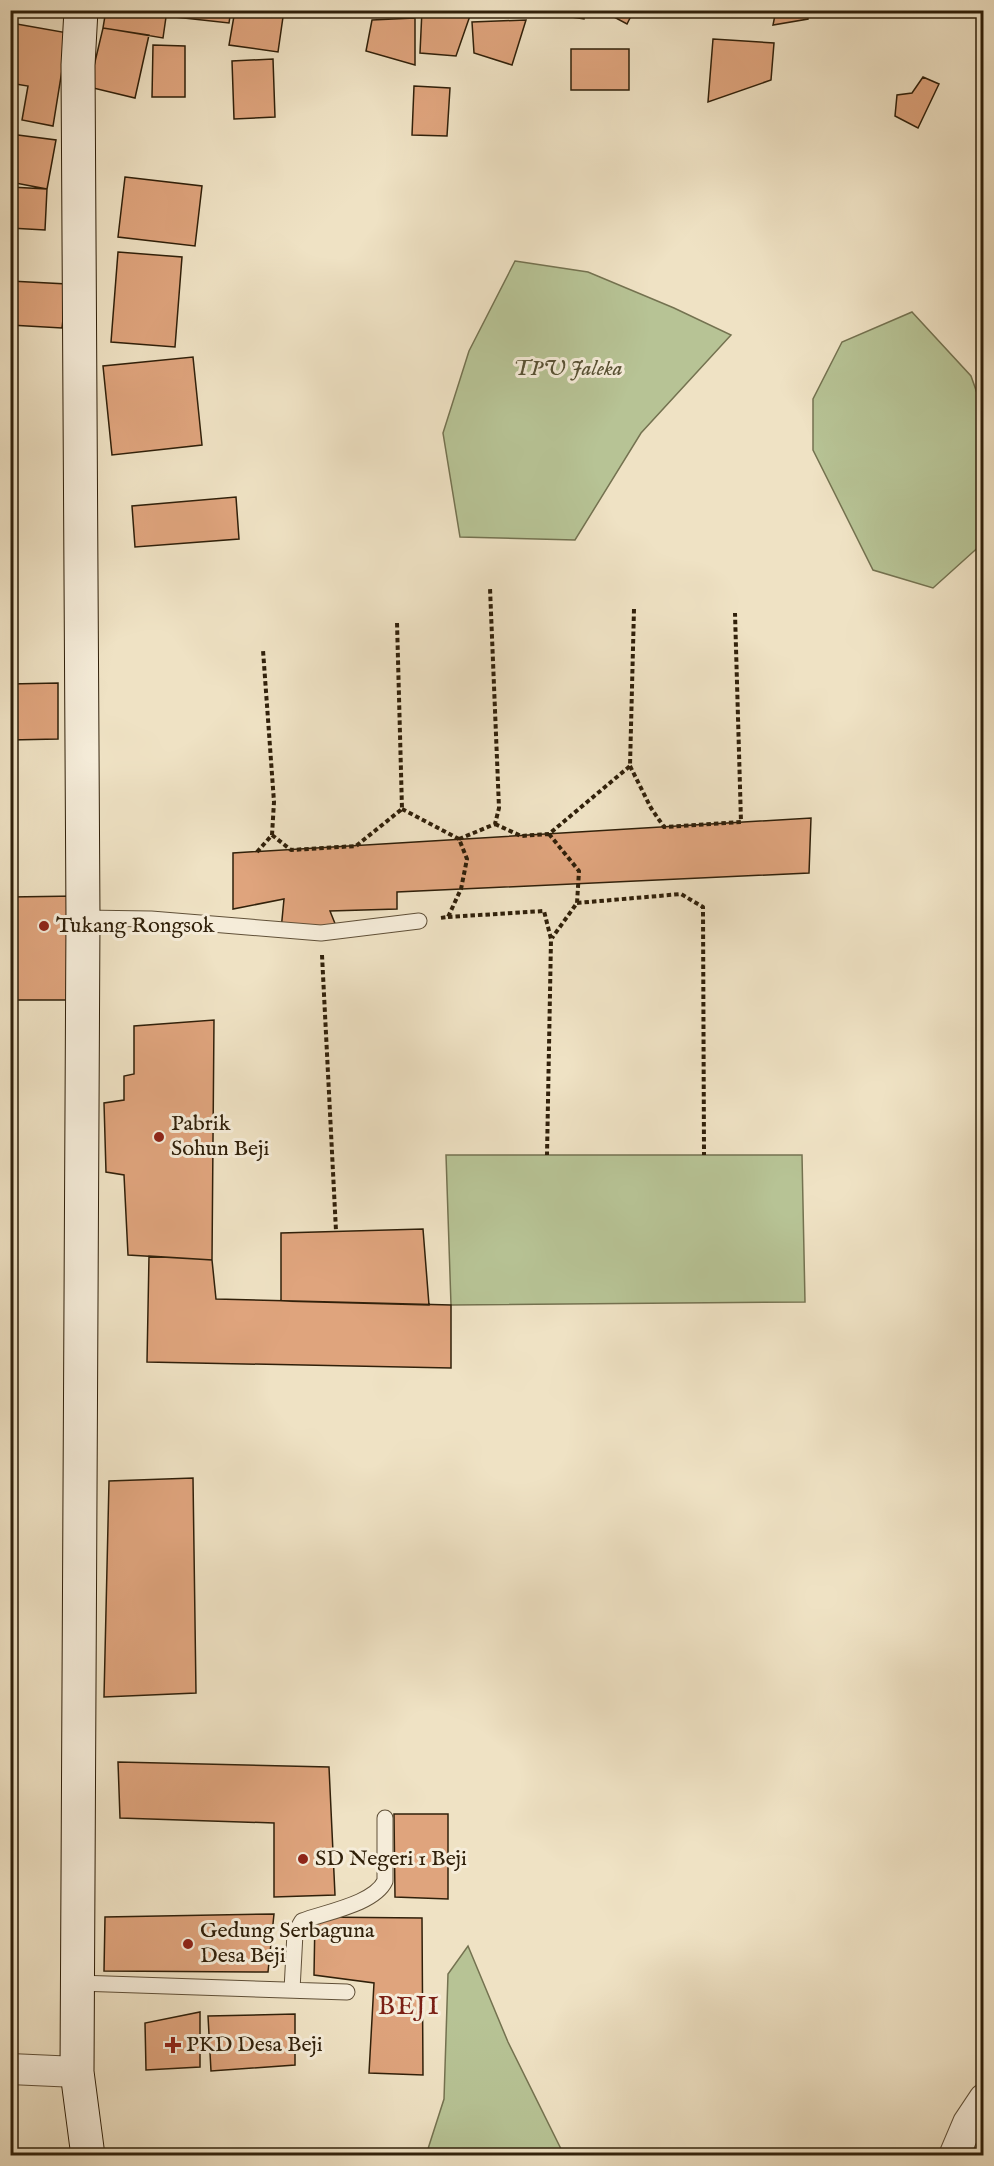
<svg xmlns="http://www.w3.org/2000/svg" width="994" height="2166" viewBox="0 0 994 2166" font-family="'IM FELL English',serif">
	<rect width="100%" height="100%" fill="#efe2c4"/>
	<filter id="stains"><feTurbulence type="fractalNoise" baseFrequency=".00333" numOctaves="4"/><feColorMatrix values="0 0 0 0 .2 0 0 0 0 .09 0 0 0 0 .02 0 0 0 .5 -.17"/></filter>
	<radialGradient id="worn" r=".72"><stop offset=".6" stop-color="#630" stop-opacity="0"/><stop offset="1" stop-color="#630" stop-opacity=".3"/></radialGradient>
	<path fill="#b7c395" stroke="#747250" stroke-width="1.5" d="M515 261 588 272 674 308 731 335 641 433 575 540 460 537 443 433 469 351Z
		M912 312 971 376 983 410V543L933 588 873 570 813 450V399L842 342Z
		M446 1155H802L805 1302 451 1305Z
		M468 1946 508 2042 564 2155H426L444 2099 448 1974Z"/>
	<path fill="#dfa47d" stroke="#30200a" stroke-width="1.5" d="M106 10H167L163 38 103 28Z
		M166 10H231L229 23 166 16Z
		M235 10H284L278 52 229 45Z
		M422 10H472L456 56 420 53Z
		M524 10H585L584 19Z
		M601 10H634L627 24Z
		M776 10H808V19L773 25Z
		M415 18V65L366 51 372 20Z
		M526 20 512 65 474 53 472 22Z
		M11 23 68 33 53 126 22 120 28 86 10 83Z
		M103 28 149 35 135 98 89 87Z
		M713 39 774 43 771 80 708 102Z
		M153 45 185 46V97H152Z
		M571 49H629V90H571Z
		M273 59 275 117 234 119 232 61Z
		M923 77 939 84 918 128 895 116 897 95 912 93Z
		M414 86 450 88 447 136 412 135Z
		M10 134 56 140 47 189 10 182Z
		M125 177 202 186 195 246 118 237Z
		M10 187 47 189 45 230 10 228Z
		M118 252 182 257 175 347 111 342Z
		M10 281 67 284 62 328 10 325Z
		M193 357 202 445 112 455 103 366Z
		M236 497 239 539 135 547 132 506Z
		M58 683V739L10 740V684Z
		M811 818 809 873 397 892V909L330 911 338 931 281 930 284 899 233 909V853Z
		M77 896 70 1000H10V897Z
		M214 1020 212 1260 128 1255 124 1175 106 1172 104 1103 124 1100V1076L134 1074V1026Z
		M423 1229 429 1305 281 1301V1233Z
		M149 1256 212 1260 216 1299 451 1305V1368L147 1362Z
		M193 1478 196 1693 104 1697 109 1481Z
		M118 1762 329 1767 335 1895 274 1897V1823L120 1818Z
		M394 1814H448V1899L395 1897Z
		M274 1914 268 1972 104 1971 105 1917Z
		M315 1917 422 1918 423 2075 369 2073 374 1983 314 1975Z
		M200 2012V2067L146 2070 145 2023Z
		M295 2014V2065L211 2071 208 2016Z"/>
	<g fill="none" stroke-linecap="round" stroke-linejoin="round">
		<defs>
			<path id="lane" d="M83 918 151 919 321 933 419 921
				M78 1983 347 1992
				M292 1990 295 1933 302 1921C326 1912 374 1904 385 1881V1818"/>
			<path id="street" d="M10 2069 77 2072
				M954 2156 968 2123 984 2099"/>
			<path id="secondary" d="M81 10 78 65 83 918 77 2072 88 2156"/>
		</defs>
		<use href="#lane" stroke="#605038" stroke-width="17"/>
		<use href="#street" stroke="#605038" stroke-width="32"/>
		<use href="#secondary" stroke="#30200a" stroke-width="35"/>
		<path stroke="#30200a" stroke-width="4" stroke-dasharray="4.5 3" stroke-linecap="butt" d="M630 766 651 808 664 827 741 822 735 613
			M402 809 459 839 467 859 461 889 448 917 440 918
			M495 824 521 836 549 834 630 766 634 609
			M549 834 579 871 577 903 552 938
			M272 835 291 850 356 846 402 809 397 622
			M459 839 495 824 499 808 490 588
			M257 852 272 835 274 802 263 650
			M577 903 681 894 703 907 704 1155
			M448 917 544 911 551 939 547 1155
			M322 955 336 1231"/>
		<use href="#lane" stroke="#f5ecd9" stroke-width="15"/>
		<use href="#street" stroke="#f5ecd9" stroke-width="30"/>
		<use href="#secondary" stroke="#f5ecd9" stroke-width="33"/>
	</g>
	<g fill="#8f2418" stroke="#f5ecd9" stroke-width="2">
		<circle cx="44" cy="926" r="6"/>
		<circle cx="159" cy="1137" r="6"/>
		<circle cx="303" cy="1859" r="6"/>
		<circle cx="188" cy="1944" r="6"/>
		<path d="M170 2036h6v6h6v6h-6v6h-6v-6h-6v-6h6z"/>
	</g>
	<g text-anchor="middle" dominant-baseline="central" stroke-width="6" stroke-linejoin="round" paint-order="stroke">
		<g font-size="22" font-style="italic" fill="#585134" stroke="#f5ecd9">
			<text x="568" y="369">TPU Jaleka</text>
		</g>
		<g font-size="22" fill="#30200a" stroke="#f5ecd9" text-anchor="start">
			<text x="56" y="926">Tukang Rongsok</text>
			<text x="171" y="1124">Pabrik<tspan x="171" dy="25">Sohun Beji</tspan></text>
			<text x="315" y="1859">SD Negeri 1 Beji</text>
			<text x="200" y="1931">Gedung Serbaguna<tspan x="200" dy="25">Desa Beji</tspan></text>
			<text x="186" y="2045">PKD Desa Beji</text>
		</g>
		<g font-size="26" letter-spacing="1.5" fill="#7a1f14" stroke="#f5ecd9">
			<text x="409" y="2006">BEJI</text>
		</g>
	</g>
	<rect width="994" height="2166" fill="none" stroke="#efe2c4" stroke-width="36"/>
	<rect x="12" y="12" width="970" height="2142" fill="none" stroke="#30200a" stroke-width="3"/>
	<rect x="18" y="18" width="958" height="2130" fill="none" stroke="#30200a" stroke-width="1.5"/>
	<rect width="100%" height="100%" filter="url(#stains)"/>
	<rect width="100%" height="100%" fill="url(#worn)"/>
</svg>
